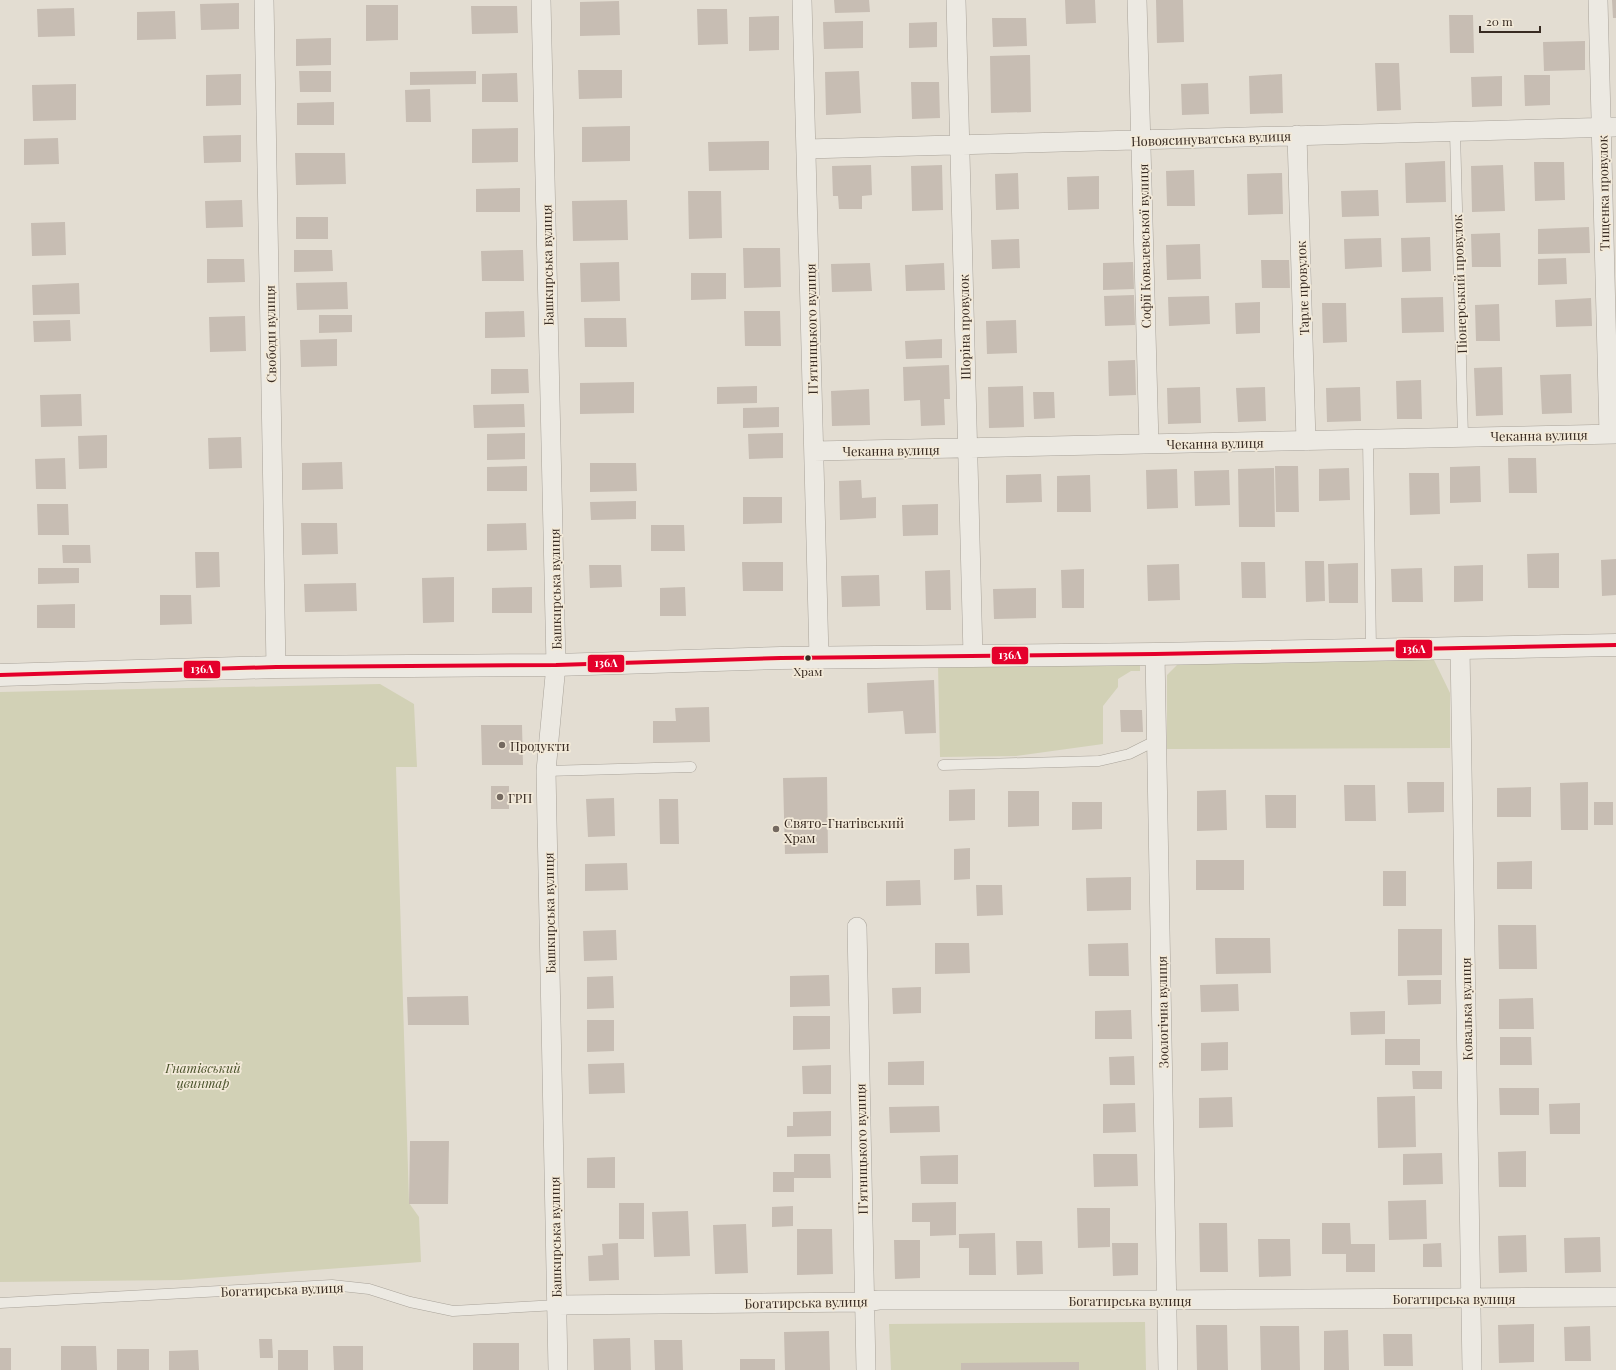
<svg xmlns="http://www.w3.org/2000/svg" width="1616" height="1370" viewBox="0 0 1616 1370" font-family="'Playfair Display',serif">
	<rect width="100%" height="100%" fill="#e3ddd2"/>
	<path fill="#d2d1b6" d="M1182 660H1434L1450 693V748L1167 749V675Z
		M1140 662V671H1131L1118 679V687L1103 706V744L1016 756 940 757 938 665Z
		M380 684 414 704 417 767H396L409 1203 419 1217 421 1262 181 1280 0 1282V692Z
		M1145 1322 1146 1370H891L889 1324Z"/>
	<path fill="#c7bdb3" d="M834 0H869L870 12 835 13Z
		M1065 0H1095L1096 23 1066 24Z
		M1156 0H1183L1184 42 1157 43Z
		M1612 0H1616V18H1613Z
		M619 1 620 35 580 36V2Z
		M239 3V29L201 30 200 4Z
		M366 5H398V40L366 41Z
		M471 6H517L518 33 472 34Z
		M74 8 75 36 38 37 37 9Z
		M697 9H727L728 44 698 45Z
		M175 11 176 39 137 40V12Z
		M1449 15H1473L1474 53H1450Z
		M779 16V50L749 51V17Z
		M992 18H1026L1027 46 993 47Z
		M863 21V48L824 49 823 22Z
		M937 22V47L909 48V23Z
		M331 38V65L296 66V39Z
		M1585 41V70L1544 71 1543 42Z
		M1030 55 1031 112 991 113 990 56Z
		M1375 63H1399L1401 110 1377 111Z
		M578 70H622V98L579 99Z
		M299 71H331V92H300Z
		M476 71V84L410 85V72Z
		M859 71 861 113 826 115 825 72Z
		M517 73 518 102H482V74Z
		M241 74V105L206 106V75Z
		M1282 74 1283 113 1250 114 1249 76Z
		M1524 75H1550V105L1525 106Z
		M1502 76V106L1472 107 1471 77Z
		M911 82H939L940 118 912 119Z
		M1208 83 1209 114 1182 115 1181 84Z
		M76 84V120L33 121 32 85Z
		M430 89 431 122H406L405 90Z
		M334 102V125H297V103Z
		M630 126V161L582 162V127Z
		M518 128V162L472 163V129Z
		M241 135V162L204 163 203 136Z
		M58 138 59 164 24 165V139Z
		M769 141V170L709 171 708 142Z
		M295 153H345L346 184 296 185Z
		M1445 161 1446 202 1406 203 1405 163Z
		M1534 162H1564L1565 200 1535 201Z
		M871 165 872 195 862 196V209H839L838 196H833L832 166Z
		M942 165 943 210 912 211 911 166Z
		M1503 165 1505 211 1472 212 1471 166Z
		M1194 170 1195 206H1167L1166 171Z
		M1018 173 1019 209 996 210 995 174Z
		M1282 173 1283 214 1248 215 1247 174Z
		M1099 176V209L1068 210 1067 177Z
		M520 188V212H476V189Z
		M1378 190 1379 216 1342 217 1341 191Z
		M688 191H721L722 238 689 239Z
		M242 200 243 227 206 228 205 201Z
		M627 200 628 240 573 241 572 201Z
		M296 217H328V239H296Z
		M65 222 66 255 32 256 31 223Z
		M1589 227 1590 253 1538 254V229Z
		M1500 233 1501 267H1472L1471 234Z
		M1430 237 1431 271 1402 272 1401 238Z
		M1381 238 1382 267 1345 269 1344 239Z
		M1019 239 1020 268 992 269 991 240Z
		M1200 244 1201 279 1167 280 1166 245Z
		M743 248H780L781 287 744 288Z
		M294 250H332L333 271 294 272Z
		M523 250 524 281H482L481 251Z
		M1566 258 1567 284 1538 285V259Z
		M207 259H244L245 282 207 283Z
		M1261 260H1289L1290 288H1262Z
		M619 262 620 301 581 302 580 263Z
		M1133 262 1134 289 1103 290V263Z
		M870 263 872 291 832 292 831 264Z
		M944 263 945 290 906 291 905 265Z
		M691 273H726V299L691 300Z
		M347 282 348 309 297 310 296 283Z
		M79 283 80 314 33 315 32 285Z
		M1134 295 1135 325 1105 326 1104 296Z
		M1209 296 1210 324 1169 326 1168 297Z
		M1443 297 1444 332 1402 333 1401 298Z
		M1591 298 1592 326 1556 327 1555 300Z
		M1260 302V333L1236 334 1235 303Z
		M1322 303H1346L1347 342 1323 343Z
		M1499 304 1500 341H1476L1475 305Z
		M524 311 525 337 485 338V312Z
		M744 311H780L781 346H745Z
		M319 315H352V332L319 333Z
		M245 316 246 351 210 352 209 317Z
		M584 318H626L627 347H585Z
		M70 320 71 341 34 342 33 321Z
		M1016 320 1017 353 987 354 986 321Z
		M337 339V366L301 367 300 340Z
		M942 339V358L906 359 905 341Z
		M1135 360 1136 395 1109 396 1108 361Z
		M949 365 950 399H944L945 425 921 426 920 400 904 401 903 367Z
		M1502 367 1503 415 1476 416 1474 368Z
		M491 369H528L529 393 491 394Z
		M1571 374 1572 413 1542 414 1540 375Z
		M1421 380 1422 419H1397L1396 381Z
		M634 382V413L580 414V383Z
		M757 386V403L717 404V387Z
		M1023 386 1024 427 989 428 988 387Z
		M1200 387 1201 423 1168 424 1167 388Z
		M1265 387 1266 421 1238 422 1236 388Z
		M1360 387 1361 421 1327 422 1326 388Z
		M869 389 870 425 832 426 831 391Z
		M1033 392H1054L1055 418 1034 419Z
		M81 394 82 426 41 427 40 395Z
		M524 404 525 427 474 428 473 405Z
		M779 407V427L743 428V408Z
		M525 433V459L487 460V434Z
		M783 433V458L749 459 748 434Z
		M107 435V468L79 469 78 436Z
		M241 437 242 468 209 469 208 438Z
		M65 458 66 489H36L35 459Z
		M1508 458H1536L1537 493H1509Z
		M342 462 343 489 302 490V463Z
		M590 463H636L637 491 590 492Z
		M527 466V491H487V467Z
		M1275 466H1298L1299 512H1276Z
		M1480 466 1481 502 1450 503V467Z
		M1274 468 1275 527H1239L1238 469Z
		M1349 468 1350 500 1319 501V469Z
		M1177 469 1178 508 1147 509 1146 470Z
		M1229 470 1230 505 1195 506 1194 471Z
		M1409 473H1439L1440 514 1410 515Z
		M1041 474 1042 502 1006 503V475Z
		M1090 475 1091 512H1057V476Z
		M861 480 862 498 876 497V518L840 520 839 481Z
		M743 497H782V523L743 524Z
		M636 501V519L591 520 590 502Z
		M37 504H68L69 535H38Z
		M938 504V535L903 536 902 505Z
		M301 523H337L338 554 302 555Z
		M526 523 527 550 487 551V524Z
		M651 525H684L685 551H651Z
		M62 545H90L91 563H63Z
		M195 552H219L220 587 196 588Z
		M1559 553V588H1528L1527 554Z
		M1616 559V595L1602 596 1601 560Z
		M1305 561H1324L1325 601 1306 602Z
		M742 562H783V591H743Z
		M1241 562H1265L1266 598H1242Z
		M1358 563V603H1329L1328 564Z
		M1179 564 1180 600 1148 601 1147 565Z
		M589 565H621L622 587 590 588Z
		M1483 565V601L1454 602V566Z
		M38 568H79V583L38 584Z
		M1422 568 1423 602H1392L1391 569Z
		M1084 569V608H1062L1061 570Z
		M950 570 951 610H926L925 571Z
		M879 575 880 606 842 607 841 576Z
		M454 577V622L423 623 422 578Z
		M356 583 357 611 305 612 304 584Z
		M532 587V613H492V588Z
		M685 587 686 616H660V588Z
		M1036 588V618L994 619 993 589Z
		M160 595H191L192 624 160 625Z
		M75 604V628H37V605Z
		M934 680 936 733 905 734 903 711 868 713 867 683Z
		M709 707 710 742 653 743V721H676L675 708Z
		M1120 710H1142L1143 732H1121Z
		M481 725H522L523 765H482Z
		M827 777 828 853 785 854 783 778Z
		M1407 782H1444V812L1408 813Z
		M1588 782V830H1561L1560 783Z
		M1344 785H1375L1376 821H1345Z
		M491 786H509V809H491Z
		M1531 787V817H1497V788Z
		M975 789V820L949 821V790Z
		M1226 790 1227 830 1197 831V791Z
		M1008 791H1039V826L1008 827Z
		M1265 795H1296V828H1266Z
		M614 798 615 836 588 837 586 799Z
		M659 799H678L679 844H660Z
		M1072 802H1102V829L1072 830Z
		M1594 802H1613V825H1594Z
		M970 848V879L954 880V849Z
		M1196 860H1244V890H1196Z
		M1532 861V889H1497V862Z
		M627 863 628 890 585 891V864Z
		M1383 871H1406V906H1383Z
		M1131 877V910L1087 911 1086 878Z
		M920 880 921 905 886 906V881Z
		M976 885H1002L1003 915 977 916Z
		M1498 925H1536L1537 969H1499Z
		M1398 929H1442V975L1398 976Z
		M616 930 617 960 584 961 583 931Z
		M1215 938H1270L1271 973 1216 974Z
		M935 943H969L970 973 935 974Z
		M1128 943 1129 976H1089L1088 944Z
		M829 975 830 1006 790 1007V976Z
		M613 976 614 1008 587 1009V977Z
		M1407 980H1441V1004L1408 1005Z
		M1238 984 1239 1011 1201 1012 1200 985Z
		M921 987V1013L893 1014 892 988Z
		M468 996 469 1025H408L407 997Z
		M1533 998 1534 1029H1499V999Z
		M1131 1010 1132 1039H1095V1011Z
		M1385 1011V1034L1351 1035 1350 1012Z
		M793 1016H830V1049L793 1050Z
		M587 1020H614V1051L587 1052Z
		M1500 1037H1531L1532 1065H1500Z
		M1385 1039H1420V1065H1385Z
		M1228 1042V1070L1201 1071V1043Z
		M1134 1056 1135 1085H1110L1109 1057Z
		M924 1061V1085H888V1062Z
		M624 1063 625 1093 589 1094 588 1064Z
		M831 1065V1094H803L802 1066Z
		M1412 1071H1442V1089H1413Z
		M1499 1088H1539V1115H1500Z
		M1415 1096 1416 1147 1378 1148 1377 1097Z
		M1232 1097 1233 1127 1199 1128V1098Z
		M1135 1103 1136 1132 1103 1133V1104Z
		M1580 1103V1134H1550L1549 1104Z
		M939 1106 940 1132 890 1133 889 1107Z
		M831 1111V1136L787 1137V1126H793V1112Z
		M410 1141H449L448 1204H409Z
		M1526 1151V1187H1499L1498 1152Z
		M1442 1153 1443 1184 1403 1185V1154Z
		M794 1154H830L831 1178H794V1192H773V1172H794Z
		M1093 1154H1137L1138 1186 1094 1187Z
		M958 1155V1184H921L920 1156Z
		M615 1157V1188H587V1158Z
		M1426 1200 1427 1239 1389 1240 1388 1201Z
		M956 1202V1235L930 1236V1222H912V1203Z
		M619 1203H644V1239H619Z
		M793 1206V1226L772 1227V1207Z
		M1077 1208H1110V1247L1078 1248Z
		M688 1211 690 1256 654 1257 652 1212Z
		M1199 1223H1227L1228 1272H1200Z
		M1322 1223H1350L1351 1244H1375V1272H1346V1254H1322Z
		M746 1224 748 1273 715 1274 713 1225Z
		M797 1229H832L833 1274 797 1275Z
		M995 1233 996 1275H969V1248H959V1234Z
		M1526 1235 1527 1272 1499 1273 1498 1236Z
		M1600 1237 1601 1272 1565 1273 1564 1238Z
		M1258 1239H1290L1291 1276 1259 1277Z
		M894 1240H920V1278L895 1279Z
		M1016 1241H1042L1043 1274 1017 1275Z
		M618 1243 619 1280 589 1281 588 1256 603 1255 602 1244Z
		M1112 1243H1138V1275L1113 1276Z
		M1441 1243 1442 1267H1423V1244Z
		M1534 1324V1362L1499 1363 1498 1325Z
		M1196 1325H1227L1228 1370H1197Z
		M1260 1326H1299L1300 1370H1261Z
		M1590 1326 1591 1361H1565L1564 1327Z
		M1348 1330 1349 1370H1324V1331Z
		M829 1331 830 1370H785L784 1332Z
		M1383 1334H1412L1413 1366H1384Z
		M630 1338 631 1370H594L593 1339Z
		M259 1339H272L273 1358H260Z
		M654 1340H682L683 1370H655Z
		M473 1343H519V1370H473Z
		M61 1346H96L97 1370H61Z
		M333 1346H363V1370H334Z
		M0 1348H11V1370H0Z
		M117 1349H149V1370H117Z
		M198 1350 199 1370H169V1351Z
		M278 1350H308V1370H278Z
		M740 1359H775V1370H740Z
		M1079 1362V1370H961V1363Z"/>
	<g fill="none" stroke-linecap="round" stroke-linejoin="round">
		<defs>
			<path id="service" d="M1455 132 1463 437
				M1368 439 1371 649
				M943 765 1099 761 1129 754 1157 740
				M546 771 691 767
				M0 1303 332 1285 369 1289 410 1302 453 1311 557 1305"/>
			<path id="minor" d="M264 0 276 667
				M541 0 556 665 546 771 558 1370
				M802 0 819 657
				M956 0 973 655
				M1137 0 1149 444
				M1598 0 1609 434
				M1297 135 1306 441
				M806 149 1616 127
				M814 451 1616 434
				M1460 648 1472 1370
				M1155 654 1168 1370
				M857 927 866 1370
				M557 1305 864 1302 879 1300H1151L1616 1297"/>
			<path id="tertiary" d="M0 675 276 667 556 665 781 658 1155 654 1616 645"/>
		</defs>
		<use href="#service" stroke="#a9a39a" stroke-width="11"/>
		<use href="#minor" stroke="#a9a39a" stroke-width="20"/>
		<use href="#tertiary" stroke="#a9a39a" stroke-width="23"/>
		<use href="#service" stroke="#ece9e2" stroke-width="10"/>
		<use href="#minor" stroke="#ece9e2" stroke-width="19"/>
		<use href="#tertiary" stroke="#ece9e2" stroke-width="22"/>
		<defs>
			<path id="bus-1" d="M0 675 276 667 556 665 781 658 1155 654 1616 645"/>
		</defs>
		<use href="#bus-1" stroke="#f3ead9" stroke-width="7"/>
		<use href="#bus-1" stroke="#e4002b" stroke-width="4"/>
	</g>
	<circle fill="#382b22" stroke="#f3ead9" stroke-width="1.5" cx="808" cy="658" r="3.5"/>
	<g fill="#746960" stroke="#f3ead9" stroke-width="1.5">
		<circle cx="502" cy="745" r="4"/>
		<circle cx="500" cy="797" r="4"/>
		<circle cx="776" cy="829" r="4"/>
	</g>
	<g text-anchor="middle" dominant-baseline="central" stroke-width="3.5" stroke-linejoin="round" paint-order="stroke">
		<g font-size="12" fill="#382b22" stroke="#f3ead9">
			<text x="808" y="671">Храм</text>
		</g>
		<g font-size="13" fill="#382b22" stroke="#f3ead9">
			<text transform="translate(1211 138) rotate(-2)">Новоясинуватська вулиця</text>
			<text transform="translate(1603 193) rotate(-91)">Тищенка провулок</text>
			<text transform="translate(1144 246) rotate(-91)">Софії Ковалевської вулиця</text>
			<text transform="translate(547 265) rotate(-91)">Башкирська вулиця</text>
			<text transform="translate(1459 284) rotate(-92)">Пiонерський провулок</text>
			<text transform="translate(1302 288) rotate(-92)">Тарлє провулок</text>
			<text transform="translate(964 327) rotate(-91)">Шоріна провулок</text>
			<text transform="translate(811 329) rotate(-91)">П’ятницького вулиця</text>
			<text transform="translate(270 334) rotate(-91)">Свободи вулиця</text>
			<text transform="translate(1539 435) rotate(-1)">Чеканна вулиця</text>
			<text transform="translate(1215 443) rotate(-1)">Чеканна вулиця</text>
			<text transform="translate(891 450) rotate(-1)">Чеканна вулиця</text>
			<text transform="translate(555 589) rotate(-91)">Башкирська вулиця</text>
			<text transform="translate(549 913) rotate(-91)">Башкирська вулиця</text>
			<text transform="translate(1466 1009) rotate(-91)">Ковалька вулиця</text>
			<text transform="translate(1162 1012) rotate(-91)">Зоологічна вулиця</text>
			<text transform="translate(861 1149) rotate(-91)">П’ятницького вулиця</text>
			<text transform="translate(555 1237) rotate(-91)">Башкирська вулиця</text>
			<text transform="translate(282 1289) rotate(-2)">Богатирська вулиця</text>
			<text x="1454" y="1298">Богатирська вулиця</text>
			<text x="1130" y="1300">Богатирська вулиця</text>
			<text transform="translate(806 1302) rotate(-1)">Богатирська вулиця</text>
		</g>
		<g font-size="13" fill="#382b22" stroke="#f3ead9" text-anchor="start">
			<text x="510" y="745">Продукти</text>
			<text x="508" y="797">ГРП</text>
			<text x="784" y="822">Свято-Гнатівський<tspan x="784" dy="15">Храм</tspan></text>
		</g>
		<g font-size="13" font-style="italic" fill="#4a522b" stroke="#f3ead9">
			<text x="203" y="1067">Гнатівський<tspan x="203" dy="15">цвинтар</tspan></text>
		</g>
	</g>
	<g stroke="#f3ead9" stroke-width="1.5">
		<rect x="1395" y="639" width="38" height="20" rx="4" fill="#e4002b"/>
		<rect x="991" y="646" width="38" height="19" rx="4" fill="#e4002b"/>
		<rect x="587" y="654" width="38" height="19" rx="4" fill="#e4002b"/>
		<rect x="183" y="660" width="38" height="19" rx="4" fill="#e4002b"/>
	</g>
	<g font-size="11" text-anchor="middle" font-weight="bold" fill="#fff">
		<text x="1414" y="653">136А</text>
		<text x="1010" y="659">136А</text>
		<text x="606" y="667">136А</text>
		<text x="202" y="673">136А</text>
	</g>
	<path d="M1480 26v6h60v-6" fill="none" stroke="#382b22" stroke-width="2"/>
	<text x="1486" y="26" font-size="12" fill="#382b22" stroke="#f3ead9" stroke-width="3" paint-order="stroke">20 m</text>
</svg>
